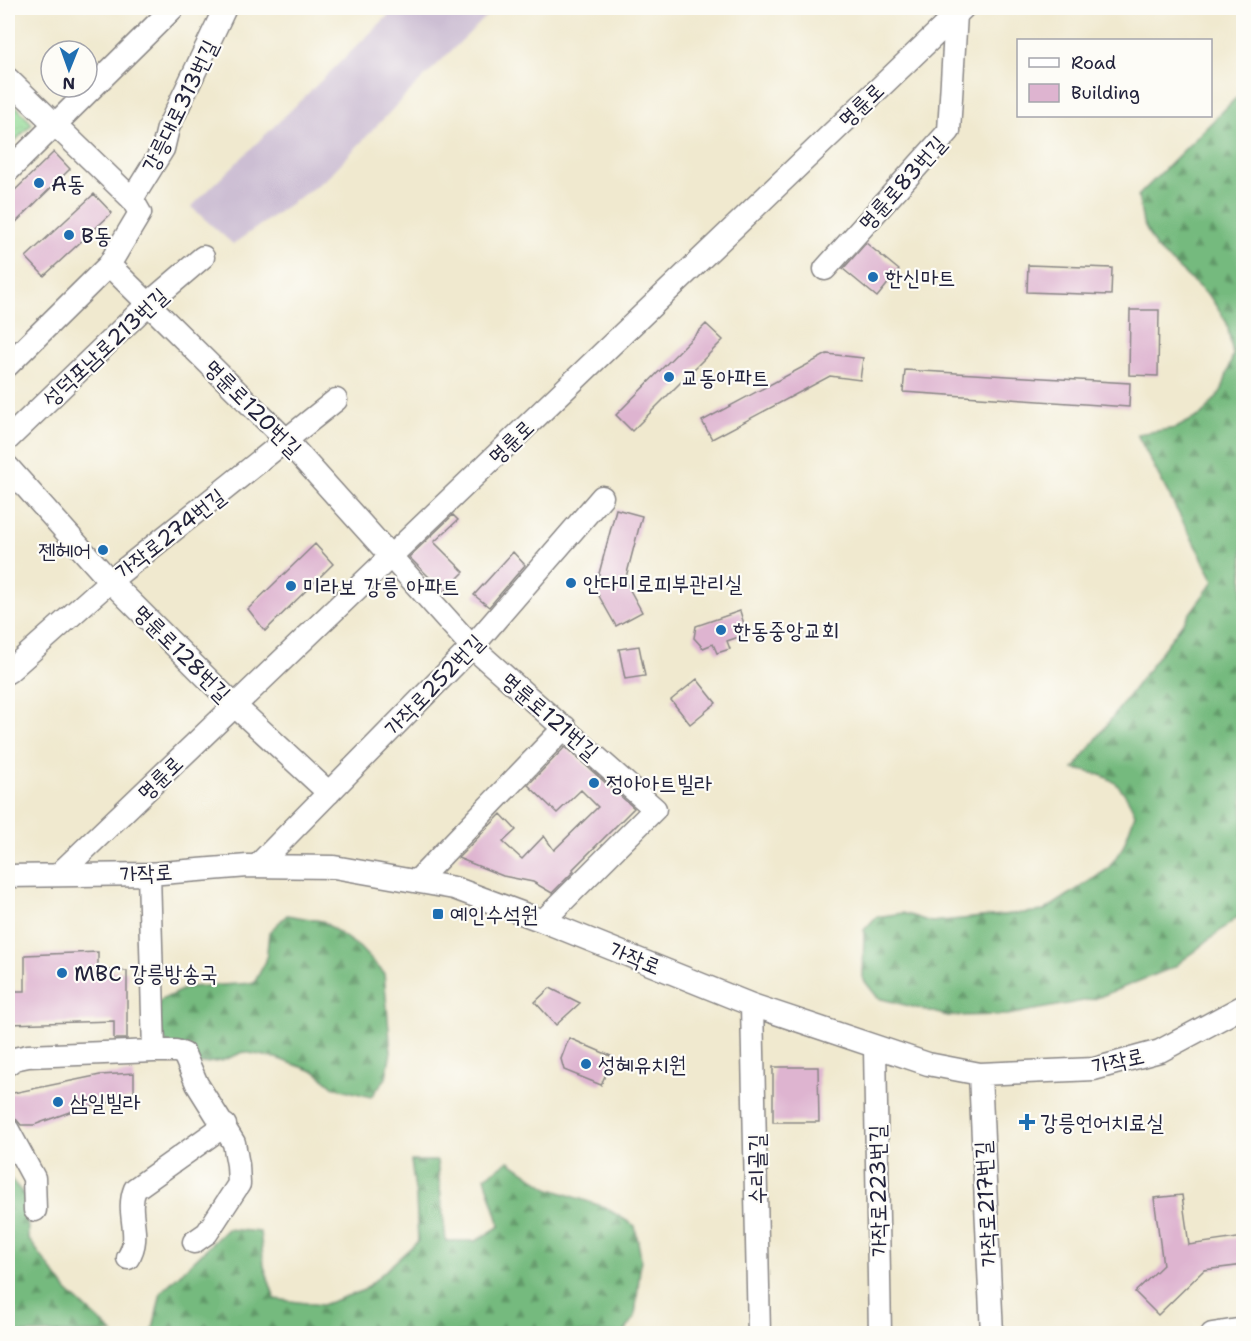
<svg xmlns="http://www.w3.org/2000/svg" width="1251" height="1341" viewBox="0 0 1251 1341" font-family="'Shantell Sans','Poor Story',sans-serif">
	<defs>
		<pattern id="forest-firs" width="22" height="20" patternUnits="userSpaceOnUse" patternTransform="scale(1.5)"><rect width="22" height="20" fill="#75ba7e"/><path d="M5 1l3.5 6h-7zM16 11l3.5 6h-7z" fill="#609768"/></pattern>
		<pattern id="park-crowns" width="20" height="18" patternUnits="userSpaceOnUse" patternTransform="scale(1.5)"><rect width="20" height="18" fill="#92da95"/><path d="M2 6a3 3 0 1 1 6 0M12 15a3 3 0 1 1 6 0" fill="none" stroke="#7ebb81"/></pattern>
	</defs>
	<rect width="100%" height="100%" fill="#fdfcf7"/>
	<filter id="ink" filterUnits="userSpaceOnUse"><feTurbulence type="fractalNoise" baseFrequency=".0167" numOctaves="2"/><feDisplacementMap in="SourceGraphic" scale="12" xChannelSelector="R" yChannelSelector="G"/><feConvolveMatrix kernelMatrix="1 2 1 2 8 2 1 2 1" color-interpolation-filters="sRGB"/></filter>
	<filter id="wash" filterUnits="userSpaceOnUse"><feTurbulence type="fractalNoise" baseFrequency=".008" numOctaves="4" result="noise"/><feDisplacementMap in="SourceGraphic" scale="24" xChannelSelector="R" yChannelSelector="G"/><feGaussianBlur stdDeviation="1.35" result="paint"/><feColorMatrix in="noise" values="0 0 0 0 0 0 0 0 0 0 0 0 0 0 0 0 0 1.4 0 .05"/><feComposite in="paint" operator="in"/></filter>
	<g filter="url(#wash)">
		<rect width="100%" height="100%" fill="#f0e9cf"/>
		<path fill="#ccbed3" d="M396 8H495L408 93 326 179 233 244 191 207Z"/>
		<path fill="url(#forest-firs)" stroke="#4c6e5c" stroke-width="1.5" d="M1243 91V913L1174 967 1094 999 1007 1015 948 1016 878 998 863 979 864 930 876 917 903 913 931 922 1044 911 1108 869 1123 847 1135 814C1121 780 1109 775 1074 769L1214 581 1137 434 1176 428 1203 414 1222 390 1233 355 1227 323 1211 298 1156 248 1143 223 1138 196Z
			M287 915 322 921 359 947 384 973 391 1052 386 1078 371 1097 334 1087 316 1072 276 1058 244 1052 221 1061 184 1066C165 1044 156 1030 159 1001L188 987 254 983 266 961 269 932Z
			M411 1161H437L446 1241H476L500 1226 485 1177 509 1161 548 1188 604 1207 635 1226 641 1258 635 1317 624 1333 152 1334 161 1292 227 1229 260 1232 264 1266 275 1299 322 1305 364 1290 418 1241 416 1197Z
			M8 1176 27 1198 28 1238 67 1291 113 1333H8Z"/>
		<path fill="url(#park-crowns)" stroke="#5a7e68" stroke-width="1.5" d="M8 97 32 124 8 148Z"/>
		<g id="blocks">
			<path fill="#deb4d0" d="M54 152 70 169 8 230V197Z
				M94 194 112 213 44 276 26 257Z
				M866 243 899 270 877 297 843 269Z
				M1028 265 1112 268 1111 295 1027 292Z
				M1130 310H1159L1158 376 1129 375Z
				M706 324 723 340 632 431 616 415Z
				M827 354 863 358 860 380 830 376 712 439 702 421Z
				M905 370 1130 383 1129 407 903 392Z
				M616 509 642 516 625 581 642 612 616 626 595 589Z
				M453 515 458 520 434 542 464 572 444 592 409 557Z
				M315 544 333 564 265 631 248 609Z
				M513 552 525 565 489 607 474 595Z
				M740 611 747 634 727 641 730 649 717 653 713 644 703 648 694 638 696 626Z
				M639 646 645 676 625 679 619 649Z
				M697 679 716 703 690 724 671 700Z
				M565 747 634 808 573 869 574 871 552 893 533 882 503 876 458 858 501 814 516 830 503 842 522 859 544 836 554 850 598 807 581 790 557 813 528 785Z
				M98 952V970L127 971V1039H114V1021L8 1024V991H25V955Z
				M550 988 580 1003 556 1025 535 1002Z
				M569 1038 613 1057 601 1085 564 1070 561 1059Z
				M773 1067H818L819 1122H773Z
				M134 1073V1098L83 1107 34 1125H21L16 1119 8 1117V1094L100 1075Z
				M1182 1195 1189 1245 1244 1237V1265L1204 1270 1158 1315 1135 1292 1163 1265 1154 1198Z"/>
		</g>
	</g>
	<g filter="url(#ink)">
		<use href="#blocks" fill-opacity="0" stroke="#898685" stroke-width="1.5"/>
		<g fill="none" stroke-linecap="round" stroke-linejoin="round">
			<defs>
				<path id="minor" d="M8 79 132 199
					M8 171 173 8
					M109 265 287 441 472 647 655 809 543 921
					M825 269 949 131 956 14
					M8 365 109 265 140 213 132 199 163 149 168 128 225 8
					M8 439 149 303 203 257
					M8 467 110 581 235 706 329 793
					M8 672 110 581 336 400
					M257 866 472 647 602 497
					M58 875 963 8
					M8 876 149 874 248 866 334 867 454 888 543 921 752 1005 928 1064 980 1074 1094 1069 1160 1051 1244 1006
					M417 881 565 727
					M752 1005 759 1334
					M875 1048 880 1334
					M154 1051H176L184 1054 197 1084 234 1143 238 1165 239 1184 207 1233 194 1242
					M8 1064 14 1059 28 1056 154 1051 149 874
					M980 1074 992 1334
					M8 1130 34 1178 35 1210
					M128 1258C143 1235 125 1214 135 1189L225 1125
					M1212 1334 1244 1329"/>
			</defs>
			<use href="#minor" stroke="#898685" stroke-width="25"/>
			<use href="#minor" stroke="#fff" stroke-width="22"/>
		</g>
	</g>
	<g fill="#1f6fb2" stroke="#fdfcf7" stroke-width="2">
		<circle cx="39" cy="183" r="6"/>
		<circle cx="69" cy="235" r="6"/>
		<circle cx="873" cy="277" r="6"/>
		<circle cx="669" cy="377" r="6"/>
		<circle cx="103" cy="550" r="6"/>
		<circle cx="571" cy="583" r="6"/>
		<circle cx="291" cy="586" r="6"/>
		<circle cx="721" cy="630" r="6"/>
		<circle cx="594" cy="783" r="6"/>
		<rect x="432" y="908" width="12" height="12" rx="3"/>
		<circle cx="62" cy="973" r="6"/>
		<circle cx="586" cy="1064" r="6"/>
		<circle cx="58" cy="1102" r="6"/>
		<path d="M1024 1113h6v6h6v6h-6v6h-6v-6h-6v-6h6z"/>
	</g>
	<g text-anchor="middle" dominant-baseline="central" stroke-width="4.5" stroke-linejoin="round" paint-order="stroke">
		<g font-size="22" fill="#22223b" stroke="#fdfcf7">
			<text transform="translate(861 105) rotate(-44)">명륜로</text>
			<text transform="translate(180 106) rotate(-64)">강릉대로313번길</text>
			<text transform="translate(902 183) rotate(-48)">명륜로83번길</text>
			<text transform="translate(105 347) rotate(-43)">성덕포남로213번길</text>
			<text transform="translate(253 408) rotate(45)">명륜로120번길</text>
			<text transform="translate(511 442) rotate(-44)">명륜로</text>
			<text transform="translate(170 534) rotate(-38)">가작로274번길</text>
			<text transform="translate(182 653) rotate(45)">명륜로128번길</text>
			<text transform="translate(434 685) rotate(-46)">가작로252번길</text>
			<text transform="translate(550 716) rotate(41)">명륜로121번길</text>
			<text transform="translate(160 778) rotate(-44)">명륜로</text>
			<text transform="translate(146 873) rotate(-3)">가작로</text>
			<text transform="translate(635 958) rotate(22)">가작로</text>
			<text transform="translate(1118 1061) rotate(-13)">가작로</text>
			<text transform="translate(757 1169) rotate(-91)">수리골길</text>
			<text transform="translate(878 1191) rotate(-91)">가작로223번길</text>
			<text transform="translate(986 1204) rotate(-93)">가작로217번길</text>
		</g>
		<g font-size="22" fill="#22223b" stroke="#fdfcf7" text-anchor="start">
			<text x="51" y="183">A동</text>
			<text x="81" y="235">B동</text>
			<text x="885" y="277">한신마트</text>
			<text x="681" y="377">교동아파트</text>
			<text x="91" y="550" text-anchor="end">젠헤어</text>
			<text x="583" y="583">안다미로피부관리실</text>
			<text x="303" y="586">미라보 강릉 아파트</text>
			<text x="733" y="630">한동중앙교회</text>
			<text x="606" y="783">정아아트빌라</text>
			<text x="450" y="914">예인수석원</text>
			<text x="74" y="973">MBC 강릉방송국</text>
			<text x="598" y="1064">성혜유치원</text>
			<text x="70" y="1102">삼일빌라</text>
			<text x="1040" y="1122">강릉언어치료실</text>
		</g>
	</g>
	<rect width="1251" height="1341" fill="none" stroke="#fdfcf7" stroke-width="30"/>
	<rect x="1017" y="39" width="195" height="78" fill="#fdfcf7" stroke="#a5a5ac" stroke-width="1.5"/>
	<rect x="1029" y="58" width="30" height="9" fill="#ffffff" stroke="#a5a5ac" stroke-width="1.5"/>
	<text x="1071" y="69" font-size="18" fill="#22223b">Road</text>
	<rect x="1029" y="84" width="30" height="18" fill="#deb4d0" stroke="#a5a5ac" stroke-width="1.5"/>
	<text x="1071" y="99" font-size="18" fill="#22223b">Building</text>
	<g transform="translate(69 69) rotate(181)"><circle r="28" fill="#fdfcf7" stroke="#a5a5ac" stroke-width="1.5"/>
	<path d="M0-4.5L10 22L0 15L-10 22Z" fill="#1f6fb2"/>
	<text y="-9" font-size="16" font-weight="bold" text-anchor="middle" fill="#22223b">N</text>
	</g>
</svg>
